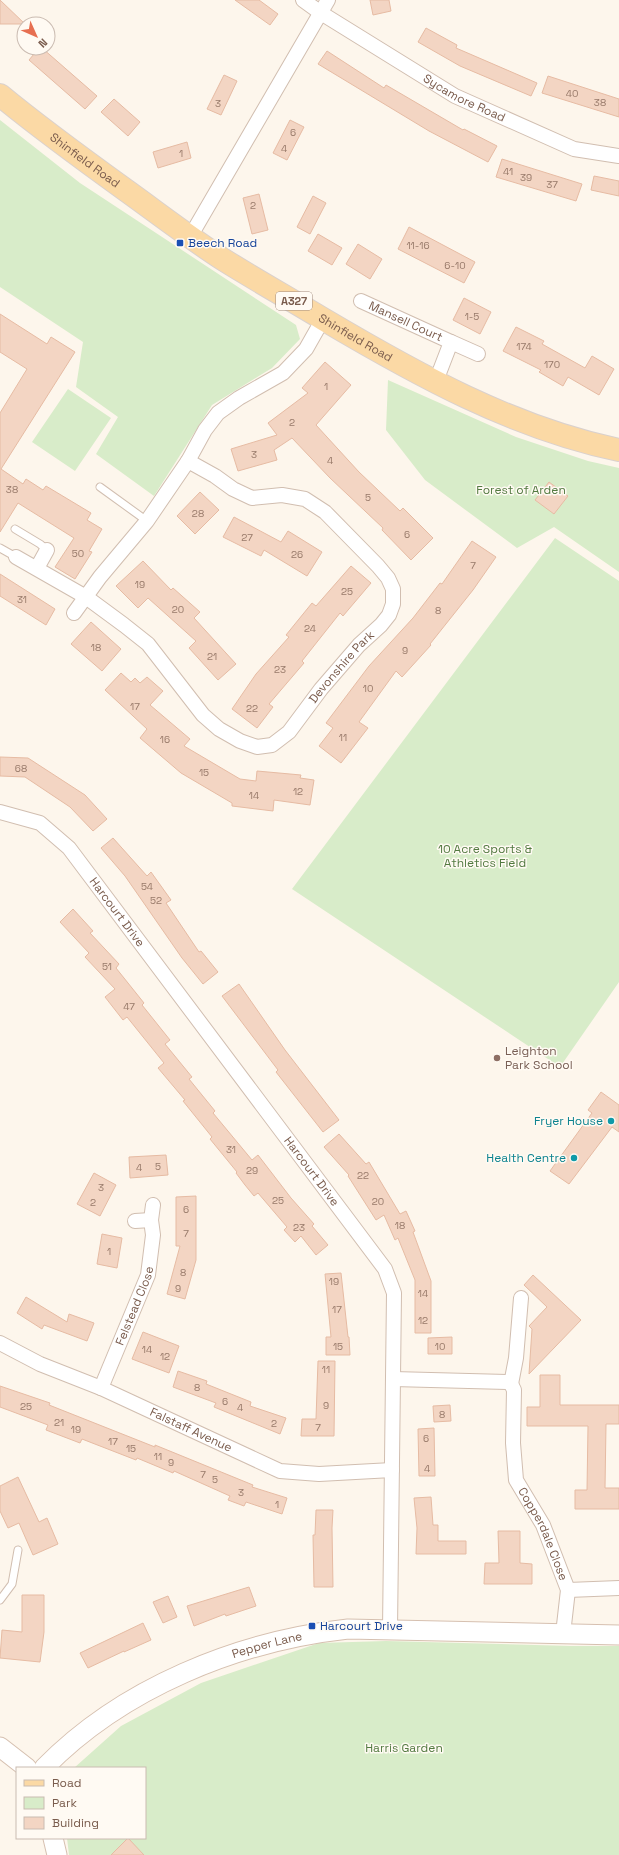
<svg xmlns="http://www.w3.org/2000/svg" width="619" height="1855" viewBox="0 0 619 1855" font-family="'Space Grotesk',sans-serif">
	<rect width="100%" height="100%" fill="#fdf6ec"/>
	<path fill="#d8ecc9" d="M0 120 80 183 296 325 300 339 272 368 212 405 154 496 96 454 118 417 76 387 83 342 0 287Z
		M388 380 516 437 588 461 619 468V572L554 527 517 548 425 480 386 430Z
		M68 389 111 418 75 471 32 442Z
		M555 538 619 581V982L560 1067 292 889Z
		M386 1641 571 1646H619V1855H69L67 1838H145V1768H74L121 1726 201 1683 319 1643Z"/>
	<path fill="#f3d5c3" stroke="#e6bba3" d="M0 0 25 24H0Z
		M235 0H259L278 14 270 25Z
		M370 0H389L391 11 373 15Z
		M426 28 457 45 456 48 537 83 531 96 460 66 418 42Z
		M39 48H42L97 96 85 109 29 60Z
		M327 51 384 88 386 85 463 130 464 129 497 146 488 162 429 131 318 64Z
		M224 75 237 81 221 115 207 109Z
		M548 76 619 99V117L542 93Z
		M114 99 140 122 128 136 101 112Z
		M290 120 304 127 287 160 273 153Z
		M187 142 191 158 158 168 153 152Z
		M502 159 582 184 576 201 496 177Z
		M594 176 619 181V196L591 190Z
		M259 194 268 230 252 234 243 198Z
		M313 196 326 203 310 234 297 227Z
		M409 227 475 262 464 283 398 249Z
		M318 234 342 248 332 265 308 251Z
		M358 244 382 259 370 279 346 264Z
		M464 298 491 312 480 334 453 320Z
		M0 314 47 344 51 337 75 352 1 469 23 484 26 479 43 490 46 486 91 513 87 520 102 529 89 551 92 552 75 579 55 567 74 538 18 503 0 532V413L27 369 0 352Z
		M516 327 544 341 542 344 585 368 592 356 614 369 599 395 568 377 563 386 539 372 541 370 503 351Z
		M325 362 351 385 316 425 359 472 400 511 403 508 433 538 411 560 382 530 383 528 330 478 292 438 274 450 277 460 238 471 231 449 277 435 268 423 308 393 302 388Z
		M549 482 568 496 554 514 535 500Z
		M200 492 219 510 195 534 177 516Z
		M234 517 281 542 288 531 322 552 307 576 264 550 261 556 223 537Z
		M472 541 496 557 473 590 430 644 431 645 402 677 396 671 359 722 368 728 341 763 319 746 333 728 326 723 369 666 413 618 440 583 442 584Z
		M143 561 171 590 173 588 200 612 194 618 236 664 218 680 189 648 196 641 148 598 138 608 116 586Z
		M351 566 371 583 343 616 340 613 302 661 304 663 269 704 273 707 257 728 232 709 256 674 289 637 286 635 312 603 316 606Z
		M0 574 55 609 46 625 0 596Z
		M91 622 121 649 102 671 71 644Z
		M121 673 131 682 135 678 140 683 147 677 163 691 150 705 190 739 184 746 240 779 256 781 257 771 301 775 300 778 314 780 310 805 274 800 273 811 232 806V803L181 773 140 738 147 729 105 690Z
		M0 757 28 758 85 795 107 819 93 831 70 807 25 777 0 776Z
		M113 838 147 876 151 872 171 900 166 903 199 952 201 951 218 972 203 984 182 958 125 876 101 848Z
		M73 909 93 931 90 933 119 964 116 968 144 1003 142 1005 170 1040 165 1044 192 1077 189 1079 215 1111 213 1113 252 1160 258 1155 291 1198 314 1224 312 1226 328 1245 316 1255 301 1236 295 1242 284 1230 287 1227 258 1193 254 1196 245 1185 236 1173 237 1172 210 1139 212 1137 183 1101 185 1100 158 1068 164 1063 127 1017 123 1020 105 997 115 989 85 957 89 953 60 922Z
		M239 984 285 1050 339 1120 323 1132 276 1072 278 1070 222 996Z
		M601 1092 619 1105V1132L612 1127 569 1184 550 1171 592 1113 588 1110Z
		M339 1134 366 1164 369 1162 400 1214 406 1211 415 1231 413 1232 431 1281V1333H415V1280L398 1238 395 1240 384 1215 376 1220 348 1176 349 1175 324 1147Z
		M166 1155 168 1175 130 1178 129 1157Z
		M94 1173 116 1185 100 1216 77 1204Z
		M196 1196V1260L185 1299 167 1294 180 1246H176V1197Z
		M102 1234 122 1238 117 1268 97 1264Z
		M341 1273 348 1337H349L350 1355H326V1337H331L325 1274Z
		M533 1275 581 1320 529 1374 532 1329 529 1326 547 1307 524 1285Z
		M26 1297 67 1322 69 1314 94 1323 87 1341 44 1325 42 1329 17 1313Z
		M143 1332 179 1346 169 1373 132 1359Z
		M452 1337V1354H428V1338Z
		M318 1361H335L334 1436H301L302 1419H316Z
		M178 1371 207 1381 206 1384 251 1402 250 1406 286 1418 280 1434 214 1407 216 1403 173 1387Z
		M540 1375H560V1405H619V1424H606L605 1488H619V1509H575V1490H587L588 1426H527V1407H540Z
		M0 1386 50 1403 49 1405 155 1447V1445L253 1485 252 1487 287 1498 282 1514 246 1502 244 1506 228 1500 230 1496 174 1471 173 1473 137 1458 136 1460 82 1439 80 1443 46 1430 48 1425 0 1407Z
		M450 1405 451 1421 434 1422 433 1406Z
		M434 1428 435 1476H419L418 1429Z
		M18 1477 39 1522 47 1518 58 1544 33 1555 19 1523 8 1528 0 1511V1486Z
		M431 1497 433 1525H438V1541H466V1554H416L417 1528 414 1498Z
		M316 1510H333L332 1528 333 1587H314L313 1535H315Z
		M498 1531H520V1563L532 1564V1584H484L485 1563H499Z
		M249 1587 256 1606 226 1616 225 1614 194 1626 187 1606Z
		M22 1595H44V1632L40 1662 0 1658 2 1630 22 1632Z
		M168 1596 177 1617 163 1623 153 1602Z
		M143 1623 151 1640 124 1652V1651L88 1668 80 1653Z
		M128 1838 144 1855H111Z"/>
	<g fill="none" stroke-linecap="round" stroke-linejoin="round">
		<defs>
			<path id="lane" d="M100 487 147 521
				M15 529 40 544 47 550
				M0 548 16 557
				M0 1600 12 1584 18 1550"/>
			<g id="street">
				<path id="s1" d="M303 0 321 13 455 96 574 149 619 156"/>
				<path d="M190 237 328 0"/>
				<path id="s2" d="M361 301 451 342"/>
				<path d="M436 381 451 342 478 354"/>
				<path id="s3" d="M16 557 86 597 124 625 148 644 203 715 219 729 240 741 257 747 272 745 289 732 321 689 359 645 381 625 389 615 393 604V589L388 578 378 566 325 512 305 499 282 495 252 498 233 489 215 476 188 461"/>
				<path d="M37 568 47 550"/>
				<path d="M74 613 100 577 147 521 188 461 205 430 218 413 239 398 283 373 306 349 323 319"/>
				<path id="s4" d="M0 812 40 823 69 848 385 1269 394 1293 390 1630"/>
				<path d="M135 1221 151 1220"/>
				<path id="s5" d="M0 1343 40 1364 101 1388 280 1471 319 1474 392 1470"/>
				<path id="s6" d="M393 1379 507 1382 511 1384 514 1390 513 1443 516 1480 543 1525 568 1590 563 1634"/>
				<path d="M511 1384 516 1358 521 1298"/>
				<path id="s7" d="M101 1388 148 1275 153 1235 151 1220 153 1205"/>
				<path d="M568 1590 619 1588"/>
			</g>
			<g id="secondary">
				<path d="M0 1747 27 1768"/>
				<path id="s8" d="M44 1768C122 1688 238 1641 348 1629L619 1635"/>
				<path d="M53 1838 57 1855"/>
			</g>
			<g id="primary">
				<path id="s9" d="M0 95C41 129 84 160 127 191 159 214 190 238 224 260 256 280 290 299 323 319 416 374 513 428 619 450"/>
			</g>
		</defs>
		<use href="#lane" stroke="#d1beb0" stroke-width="9"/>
		<use href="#street" stroke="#d1beb0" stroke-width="16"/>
		<use href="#secondary" stroke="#d6c0b0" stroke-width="21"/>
		<use href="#primary" stroke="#dad1cd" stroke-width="24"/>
		<use href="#lane" stroke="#fff" stroke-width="7"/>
		<use href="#street" stroke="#fff" stroke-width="14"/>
		<use href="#secondary" stroke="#fff" stroke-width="19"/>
		<use href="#primary" stroke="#fbd9a5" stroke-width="22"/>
	</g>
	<g fill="#1a4fb4" stroke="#fffaf3" stroke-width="1.5">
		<rect x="176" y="239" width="8" height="8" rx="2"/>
		<rect x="308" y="1622" width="8" height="8" rx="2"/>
	</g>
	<circle fill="#8d6e63" stroke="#fffaf3" stroke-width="1.5" cx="497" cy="1058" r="4"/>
	<g fill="#0f9aa8" stroke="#fffaf3" stroke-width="1.5">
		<circle cx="611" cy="1121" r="4"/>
		<circle cx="574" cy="1158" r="4"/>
	</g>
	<g text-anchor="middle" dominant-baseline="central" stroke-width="3" stroke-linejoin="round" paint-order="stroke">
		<g font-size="10" fill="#987a6a">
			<text x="572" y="93">40</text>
			<text x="600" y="102">38</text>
			<text x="218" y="103">3</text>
			<text x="293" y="132">6</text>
			<text x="284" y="148">4</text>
			<text x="181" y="153">1</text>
			<text x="508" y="171">41</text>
			<text x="526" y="177">39</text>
			<text x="552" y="184">37</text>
			<text x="253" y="205">2</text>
			<text x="418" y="245">11-16</text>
			<text x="455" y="265">6-10</text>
			<text x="472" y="316">1-5</text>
			<text x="524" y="346">174</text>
			<text x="552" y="364">170</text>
			<text x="326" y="386">1</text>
			<text x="292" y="422">2</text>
			<text x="254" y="454">3</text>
			<text x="330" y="460">4</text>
			<text x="12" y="489">38</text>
			<text x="368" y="497">5</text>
			<text x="198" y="513">28</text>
			<text x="407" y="534">6</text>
			<text x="247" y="537">27</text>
			<text x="78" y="553">50</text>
			<text x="297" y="554">26</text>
			<text x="473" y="565">7</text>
			<text x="140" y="584">19</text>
			<text x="347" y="591">25</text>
			<text x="22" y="599">31</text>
			<text x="178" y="609">20</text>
			<text x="438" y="610">8</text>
			<text x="310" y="628">24</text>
			<text x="96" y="647">18</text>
			<text x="405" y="650">9</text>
			<text x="212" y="656">21</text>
			<text x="280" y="669">23</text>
			<text x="368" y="688">10</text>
			<text x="135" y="706">17</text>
			<text x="252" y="708">22</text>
			<text x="343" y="737">11</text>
			<text x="165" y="739">16</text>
			<text x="21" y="768">68</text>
			<text x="204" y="772">15</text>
			<text x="298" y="791">12</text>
			<text x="254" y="795">14</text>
			<text x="147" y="886">54</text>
			<text x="156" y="900">52</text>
			<text x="107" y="966">51</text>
			<text x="129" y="1006">47</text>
			<text x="231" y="1149">31</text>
			<text x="158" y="1166">5</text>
			<text x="139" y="1167">4</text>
			<text x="252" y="1170">29</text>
			<text x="363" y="1175">22</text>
			<text x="101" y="1187">3</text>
			<text x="278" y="1200">25</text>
			<text x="378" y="1201">20</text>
			<text x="93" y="1202">2</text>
			<text x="186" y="1209">6</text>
			<text x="400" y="1225">18</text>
			<text x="299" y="1227">23</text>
			<text x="186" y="1233">7</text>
			<text x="109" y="1251">1</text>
			<text x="183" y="1272">8</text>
			<text x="334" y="1281">19</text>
			<text x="178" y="1288">9</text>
			<text x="423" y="1293">14</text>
			<text x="337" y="1309">17</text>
			<text x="423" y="1320">12</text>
			<text x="338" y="1346">15</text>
			<text x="440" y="1346">10</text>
			<text x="147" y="1349">14</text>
			<text x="165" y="1356">12</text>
			<text x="326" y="1369">11</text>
			<text x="197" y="1387">8</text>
			<text x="225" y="1401">6</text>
			<text x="326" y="1405">9</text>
			<text x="26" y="1406">25</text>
			<text x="240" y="1407">4</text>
			<text x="442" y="1414">8</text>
			<text x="59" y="1422">21</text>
			<text x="274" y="1423">2</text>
			<text x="318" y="1427">7</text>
			<text x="76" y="1429">19</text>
			<text x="426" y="1438">6</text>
			<text x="113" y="1441">17</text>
			<text x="131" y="1448">15</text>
			<text x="158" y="1456">11</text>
			<text x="171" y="1462">9</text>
			<text x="427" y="1468">4</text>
			<text x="203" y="1474">7</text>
			<text x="215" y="1479">5</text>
			<text x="241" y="1492">3</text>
			<text x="277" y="1504">1</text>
		</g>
		<rect fill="#fffaf3" stroke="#a28b7f" stroke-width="1" x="276" y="292" width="36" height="18" rx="3"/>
		<g font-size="11" font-weight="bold" fill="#7a5c4d">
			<text x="294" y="301">A327</text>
		</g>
		<g font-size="12" fill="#7a5c4d" stroke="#fffaf3">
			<text stroke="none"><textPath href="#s1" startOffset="189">Sycamore Road</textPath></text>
			<text stroke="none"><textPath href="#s9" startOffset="107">Shinfield Road</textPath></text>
			<text stroke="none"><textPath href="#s2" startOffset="49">Mansell Court</textPath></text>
			<text stroke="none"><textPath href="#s9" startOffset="431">Shinfield Road</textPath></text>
			<text stroke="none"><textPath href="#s3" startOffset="432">Devonshire Park</textPath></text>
			<text stroke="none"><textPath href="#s4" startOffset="160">Harcourt Drive</textPath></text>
			<text stroke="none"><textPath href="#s4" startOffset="484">Harcourt Drive</textPath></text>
			<text stroke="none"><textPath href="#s7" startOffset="89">Felstead Close</textPath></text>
			<text stroke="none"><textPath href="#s5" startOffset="210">Falstaff Avenue</textPath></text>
			<text stroke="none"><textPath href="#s6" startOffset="276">Copperdale Close</textPath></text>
			<text stroke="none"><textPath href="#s8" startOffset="258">Pepper Lane</textPath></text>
		</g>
		<g font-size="12" fill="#164399" stroke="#fffaf3" text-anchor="start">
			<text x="188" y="243">Beech Road</text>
			<text x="320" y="1626">Harcourt Drive</text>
		</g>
		<g font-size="12" fill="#537a41" stroke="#fffaf3">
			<text x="521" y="490">Forest of Arden</text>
			<text x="485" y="849">10 Acre Sports &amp;<tspan x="485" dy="14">Athletics Field</tspan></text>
			<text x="404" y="1748">Harris Garden</text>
		</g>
		<g font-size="12" fill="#785e54" stroke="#fffaf3" text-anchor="start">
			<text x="505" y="1051">Leighton<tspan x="505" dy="14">Park School</tspan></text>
		</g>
		<g font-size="12" fill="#0d838f" stroke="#fffaf3" text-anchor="end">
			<text x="603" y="1121">Fryer House</text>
			<text x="566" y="1158">Health Centre</text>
		</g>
	</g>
	<rect x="16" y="1767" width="130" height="72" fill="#fffaf3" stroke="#cabbb1"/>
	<rect x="24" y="1780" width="20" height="6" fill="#fbd9a5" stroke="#cabbb1"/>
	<text x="52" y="1787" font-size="12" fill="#7a5c4d">Road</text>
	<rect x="24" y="1797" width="20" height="12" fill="#d8ecc9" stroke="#cabbb1"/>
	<text x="52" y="1807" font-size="12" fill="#7a5c4d">Park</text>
	<rect x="24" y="1817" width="20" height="12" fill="#f3d5c3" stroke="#cabbb1"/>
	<text x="52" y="1827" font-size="12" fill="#7a5c4d">Building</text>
	<g transform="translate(36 36) rotate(135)"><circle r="19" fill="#fffaf3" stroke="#cabbb1"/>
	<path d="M0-3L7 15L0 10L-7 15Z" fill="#e76f51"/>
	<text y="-6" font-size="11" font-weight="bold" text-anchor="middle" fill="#7a5c4d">N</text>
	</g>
</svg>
